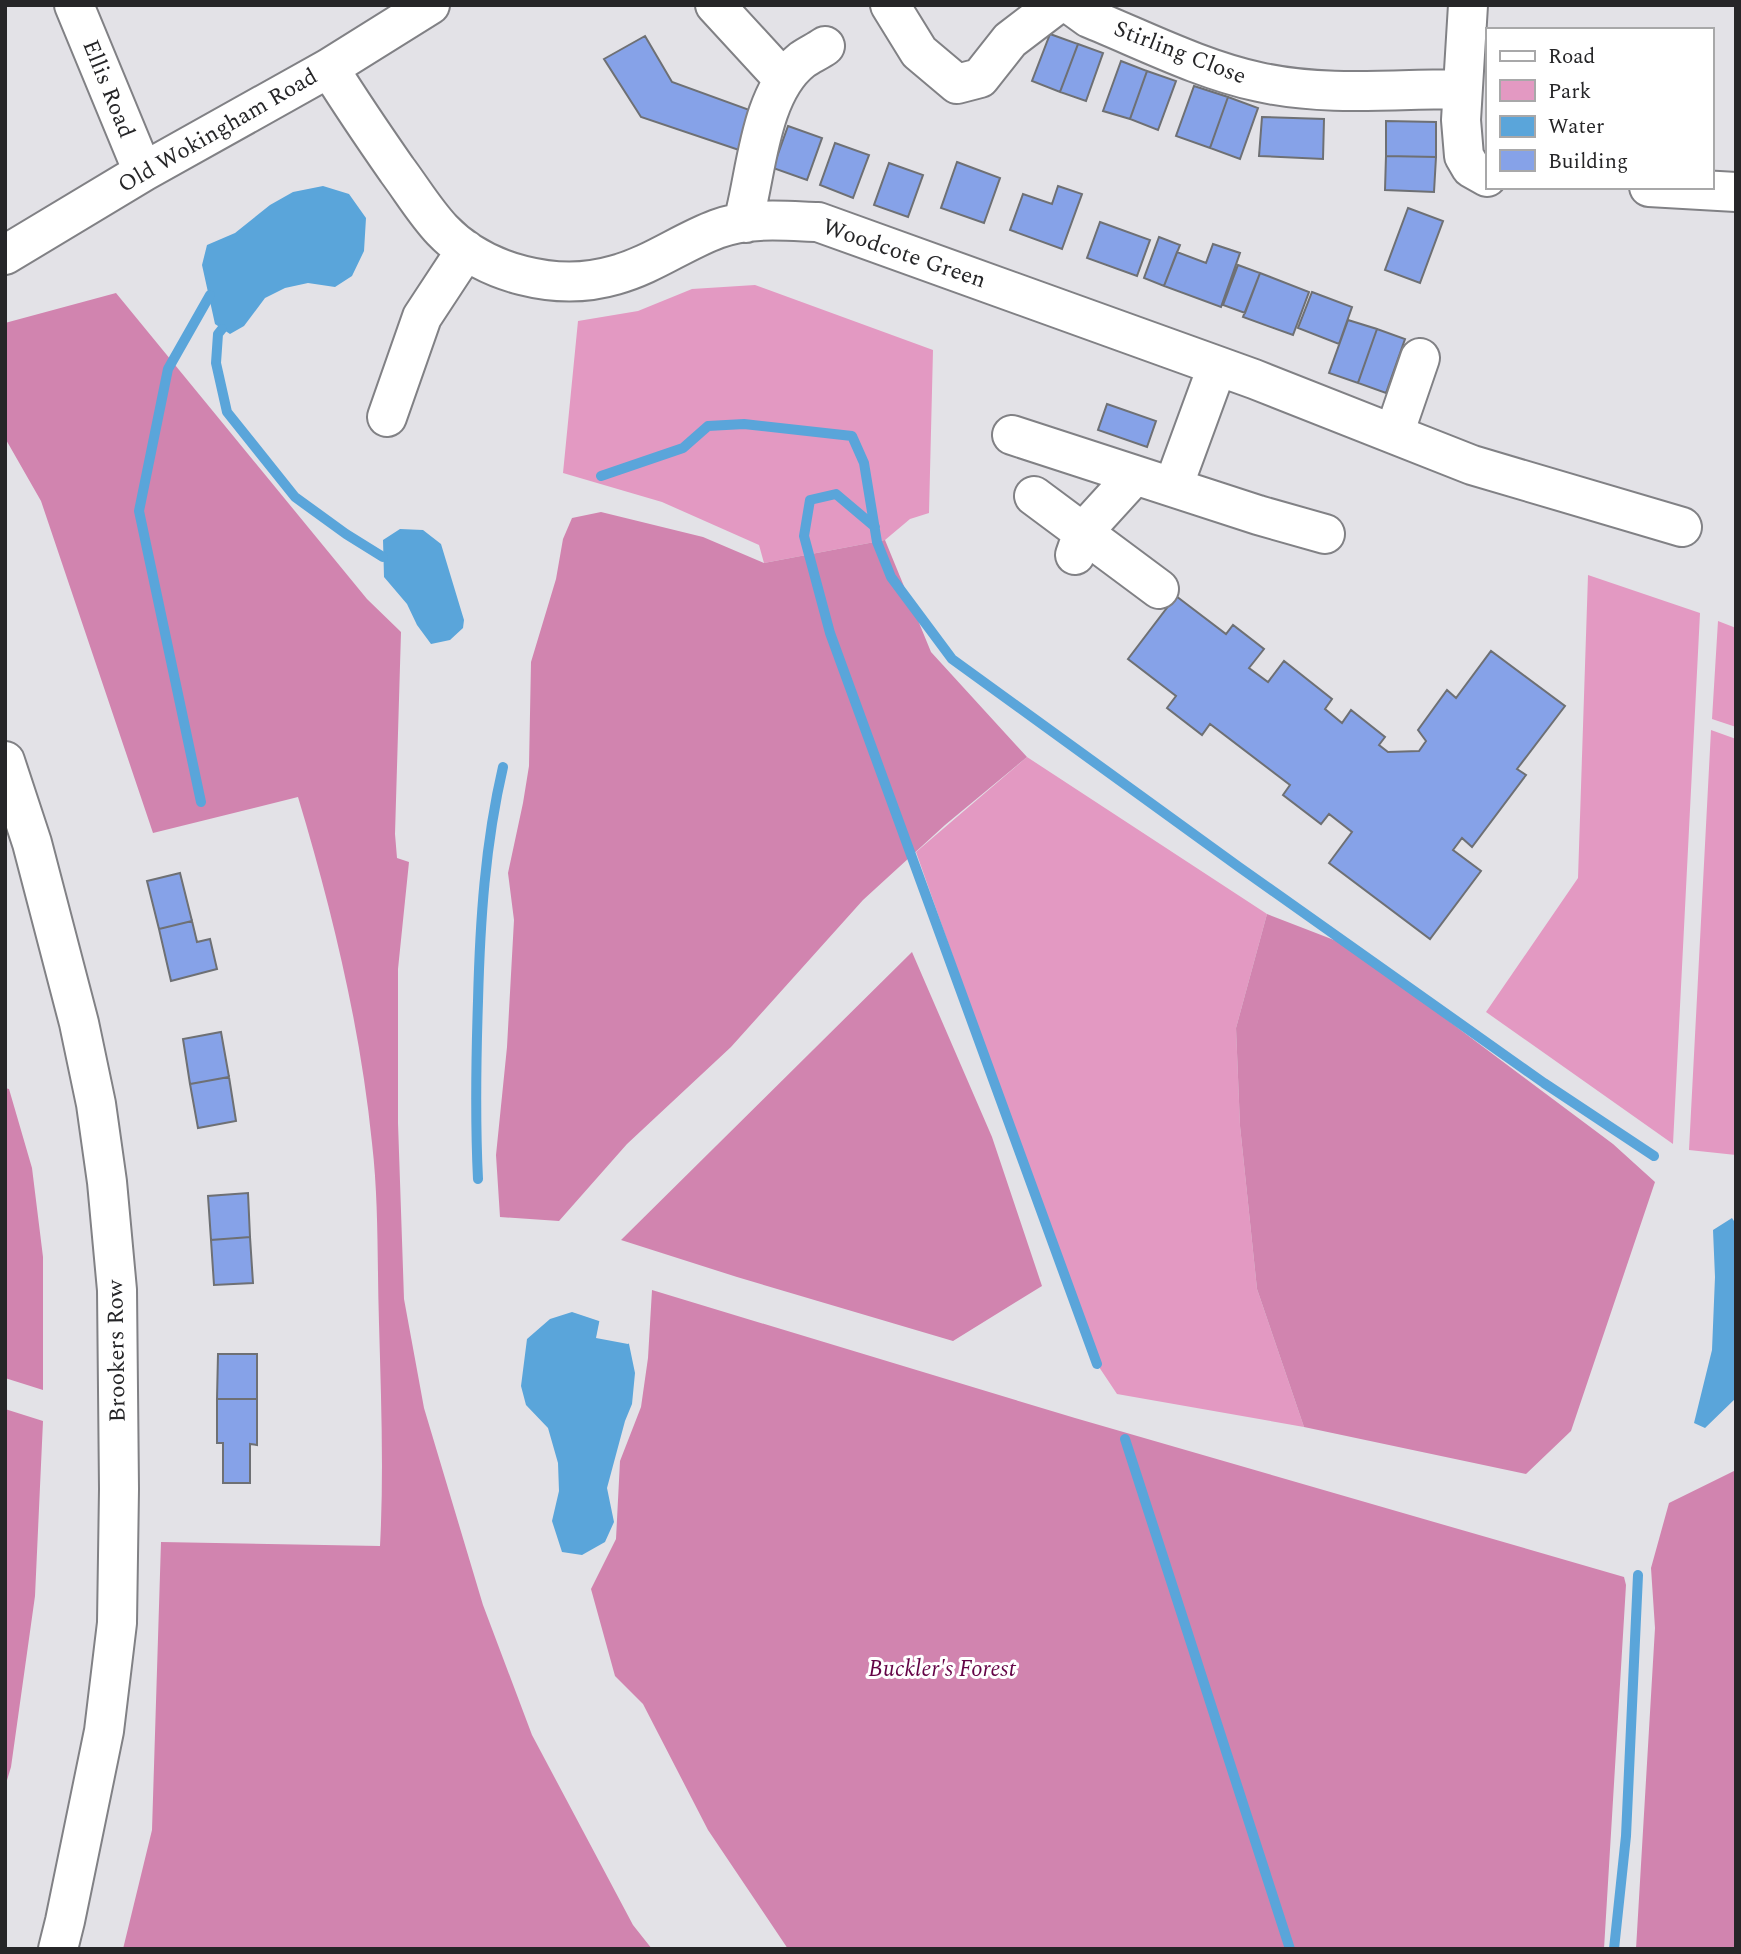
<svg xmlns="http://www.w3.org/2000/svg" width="1741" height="1954" viewBox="0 0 1741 1954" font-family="Spectral,serif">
	<rect width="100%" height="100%" fill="#e3e2e7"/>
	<path fill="#e399c2" d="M755 285 933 350 929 513 910 519 885 540 764 563 759 545 662 502 563 473 578 321 638 311 692 289Z
		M1588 575 1700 613 1673 1144 1486 1012 1578 878Z
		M1718 621 1736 628V727L1712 719Z
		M1711 730 1736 739V1155L1689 1150Z
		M1027 757 1267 914 1236 1028 1240 1126 1257 1289 1304 1427 1117 1394 1097 1364 916 852Z"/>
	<path fill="#d184af" d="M116 293 367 599 401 632 395 834 397 858 409 862 398 969V1123L404 1299 424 1408 483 1605 532 1735 633 1925 652 1949H123L152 1830 161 1542 380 1546C384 1472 381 1397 379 1323 377 1263 379 1203 372 1143 360 1025 332 910 298 797L153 833 41 501 5 438V323Z
		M601 512 703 537 764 563 885 540 931 652 1027 757 945 825 863 900 731 1047 627 1144 559 1221 500 1217 496 1155 507 1047 514 920 508 873 523 803 529 766 531 662 556 579 563 539 572 518Z
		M1267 914 1347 945 1613 1144 1655 1182 1571 1431 1526 1474 1304 1427 1257 1289 1240 1126 1236 1028Z
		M912 952 992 1137 1042 1286 953 1341 737 1277 621 1240Z
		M5 1088 9 1089 32 1168 43 1257V1390L5 1378Z
		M652 1290 1075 1418 1624 1577 1626 1585 1604 1949H788L708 1830 643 1704 615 1676 591 1589 616 1539 620 1461 641 1407 648 1358Z
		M5 1409 43 1421 35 1596 11 1767 5 1787Z
		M1736 1470V1949H1636L1655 1628 1651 1568 1669 1503Z"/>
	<path fill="#5aa5da" d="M323 186 349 194 366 218 364 251 352 276 335 287 308 283 285 288 265 298 244 326 230 334 215 324 202 265 207 245 235 233 270 205 293 192Z
		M400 529 423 530 441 544 464 620 463 628 450 640 431 644 417 625 407 604 384 577 383 540Z
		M1732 1218 1736 1224V1398L1705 1428 1694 1423 1712 1350 1715 1277 1713 1230Z
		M572 1312 602 1322 629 1344 635 1373 632 1404 625 1421 607 1488 614 1522 605 1542 582 1555 562 1552 552 1521 559 1491 558 1463 548 1428 526 1405 521 1386 527 1339 550 1319Z"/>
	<path fill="#e3e2e7" d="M600 1318 619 1329 629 1339 628 1344 596 1338Z"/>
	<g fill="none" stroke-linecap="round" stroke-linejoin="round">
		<path stroke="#5aa5da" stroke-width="10" d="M222 329 218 334 216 363 227 412 295 497 346 534 383 557
			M601 476 683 448 708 426 744 424 852 436 864 463 877 542 891 577 952 659 1239 867 1544 1083 1654 1156
			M875 527 836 494 810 500 804 536 830 633 1097 1364
			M201 802 139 511 168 369 210 295
			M478 1179C475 1119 476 1061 478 1001 480 922 485 844 503 767
			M1125 1439 1290 1949
			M1614 1949 1626 1836 1638 1575"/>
	</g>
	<path fill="#86a2e8" stroke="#6e7074" stroke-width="2" d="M1050 34 1078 44 1060 92 1032 81Z
		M645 36 672 82 755 112 739 150 641 117 604 59Z
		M1078 44 1103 53 1086 101 1060 92Z
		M1121 61 1147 71 1130 119 1103 111Z
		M1147 71 1176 81 1158 130 1130 119Z
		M1194 86 1228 97 1210 148 1176 136Z
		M1228 97 1258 108 1240 159 1210 148Z
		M1262 117 1324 119 1323 159 1259 156Z
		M1386 121 1436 122V157L1386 156Z
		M788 126 822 138 807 180 773 168Z
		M835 143 869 155 853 198 820 185Z
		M1386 156 1436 157 1434 192 1385 190Z
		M957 162 1000 178 984 223 941 208Z
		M889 163 923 175 908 217 874 205Z
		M1058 186 1082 194 1062 249 1010 230 1023 194 1052 204Z
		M1408 208 1443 221 1420 283 1385 270Z
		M1100 222 1150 240 1137 276 1087 258Z
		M1159 237 1180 245 1164 286 1144 278Z
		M1213 244 1240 253 1221 307 1164 286 1177 252 1206 263Z
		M1238 265 1260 273 1245 313 1223 305Z
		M1260 273 1309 292 1293 335 1243 317Z
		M1312 292 1352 307 1339 344 1298 328Z
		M1348 320 1377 329 1358 383 1329 373Z
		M1377 329 1405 339 1386 393 1358 383Z
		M1107 404 1156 421 1147 447 1098 430Z
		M1176 596 1226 634 1233 625 1264 649 1249 668 1268 682 1284 661 1332 699 1325 709 1342 723 1351 710 1385 737 1379 745 1388 752 1419 751 1426 741 1418 730 1447 690 1456 698 1491 651 1565 706 1517 769 1526 775 1472 847 1462 838 1453 850 1481 871 1430 939 1329 863 1352 832 1329 814 1321 824 1283 795 1290 785 1210 724 1202 735 1167 708 1176 696 1128 659Z
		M180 873 192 921 159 929 147 881Z
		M192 921 197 942 210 939 217 969 171 981 159 929Z
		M221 1032 229 1077 190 1084 183 1039Z
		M229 1077 236 1121 198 1128 190 1084Z
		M248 1193 250 1237 211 1240 208 1196Z
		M250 1237 253 1283 214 1285 211 1240Z
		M218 1354H257V1399H217Z
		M217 1399H257V1445L250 1444V1483H223V1443H217Z"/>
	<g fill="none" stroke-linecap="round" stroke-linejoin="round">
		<defs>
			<path id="minor" d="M74 5 143 172
				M715 5 784 80
				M890 5 919 52 957 84 980 78 1010 40 1056 5
				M1071 5 1089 18C1143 40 1202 70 1259 82 1326 97 1395 89 1462 89
				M1468 5 1461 120 1464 156 1471 168 1487 177
				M329 68C351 103 374 137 397 170 412 190 425 212 442 230 484 274 557 292 615 275 652 265 682 242 717 229 748 217 786 221 818 222L1254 379 1472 465 1682 527
				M1649 187 1736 192
				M746 223V210C757 164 762 91 802 60 809 55 818 51 825 46
				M5 255 143 172 329 68 430 5
				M387 417 422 317 466 250
				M1394 434 1420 358
				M1012 435 1258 515 1325 534
				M1173 487 1217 367
				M1034 496 1159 589
				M1075 555 1083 532 1135 475
				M5 761 32 843 79 1023 96 1104 107 1182 117 1290 119 1489 117 1623 104 1731 65 1921 58 1949"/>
		</defs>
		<use href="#minor" stroke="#818185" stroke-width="42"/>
		<use href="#minor" stroke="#fff" stroke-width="38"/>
	</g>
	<g text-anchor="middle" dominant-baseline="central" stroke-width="6" stroke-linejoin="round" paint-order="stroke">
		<g font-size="23" fill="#262628" stroke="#fff">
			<text transform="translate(1180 53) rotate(21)">Stirling Close</text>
			<text transform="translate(108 89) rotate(68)">Ellis Road</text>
			<text transform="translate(218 131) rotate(-30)">Old Wokingham Road</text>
			<text transform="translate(904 254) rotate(19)">Woodcote Green</text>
			<text transform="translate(117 1351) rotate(-91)">Brookers Row</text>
		</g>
		<g font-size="23" font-style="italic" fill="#640446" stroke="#fff">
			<text x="942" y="1669">Buckler's Forest</text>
		</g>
	</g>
	<rect width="1741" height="1954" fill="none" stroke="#262628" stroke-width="14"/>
	<rect x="1486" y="28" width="228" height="161" fill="#ffffff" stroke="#a8a8a9" stroke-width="2"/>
	<rect x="1500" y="51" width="35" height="10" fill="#ffffff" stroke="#a8a8a9" stroke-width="2"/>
	<text x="1548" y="63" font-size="21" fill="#262628">Road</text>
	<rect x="1500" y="80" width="35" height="21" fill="#e399c2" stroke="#a8a8a9" stroke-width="2"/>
	<text x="1548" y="98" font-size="21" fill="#262628">Park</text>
	<rect x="1500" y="116" width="35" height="21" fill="#5aa5da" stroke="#a8a8a9" stroke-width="2"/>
	<text x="1548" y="133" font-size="21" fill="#262628">Water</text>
	<rect x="1500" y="150" width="35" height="21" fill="#86a2e8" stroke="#a8a8a9" stroke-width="2"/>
	<text x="1548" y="168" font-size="21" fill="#262628">Building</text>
</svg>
